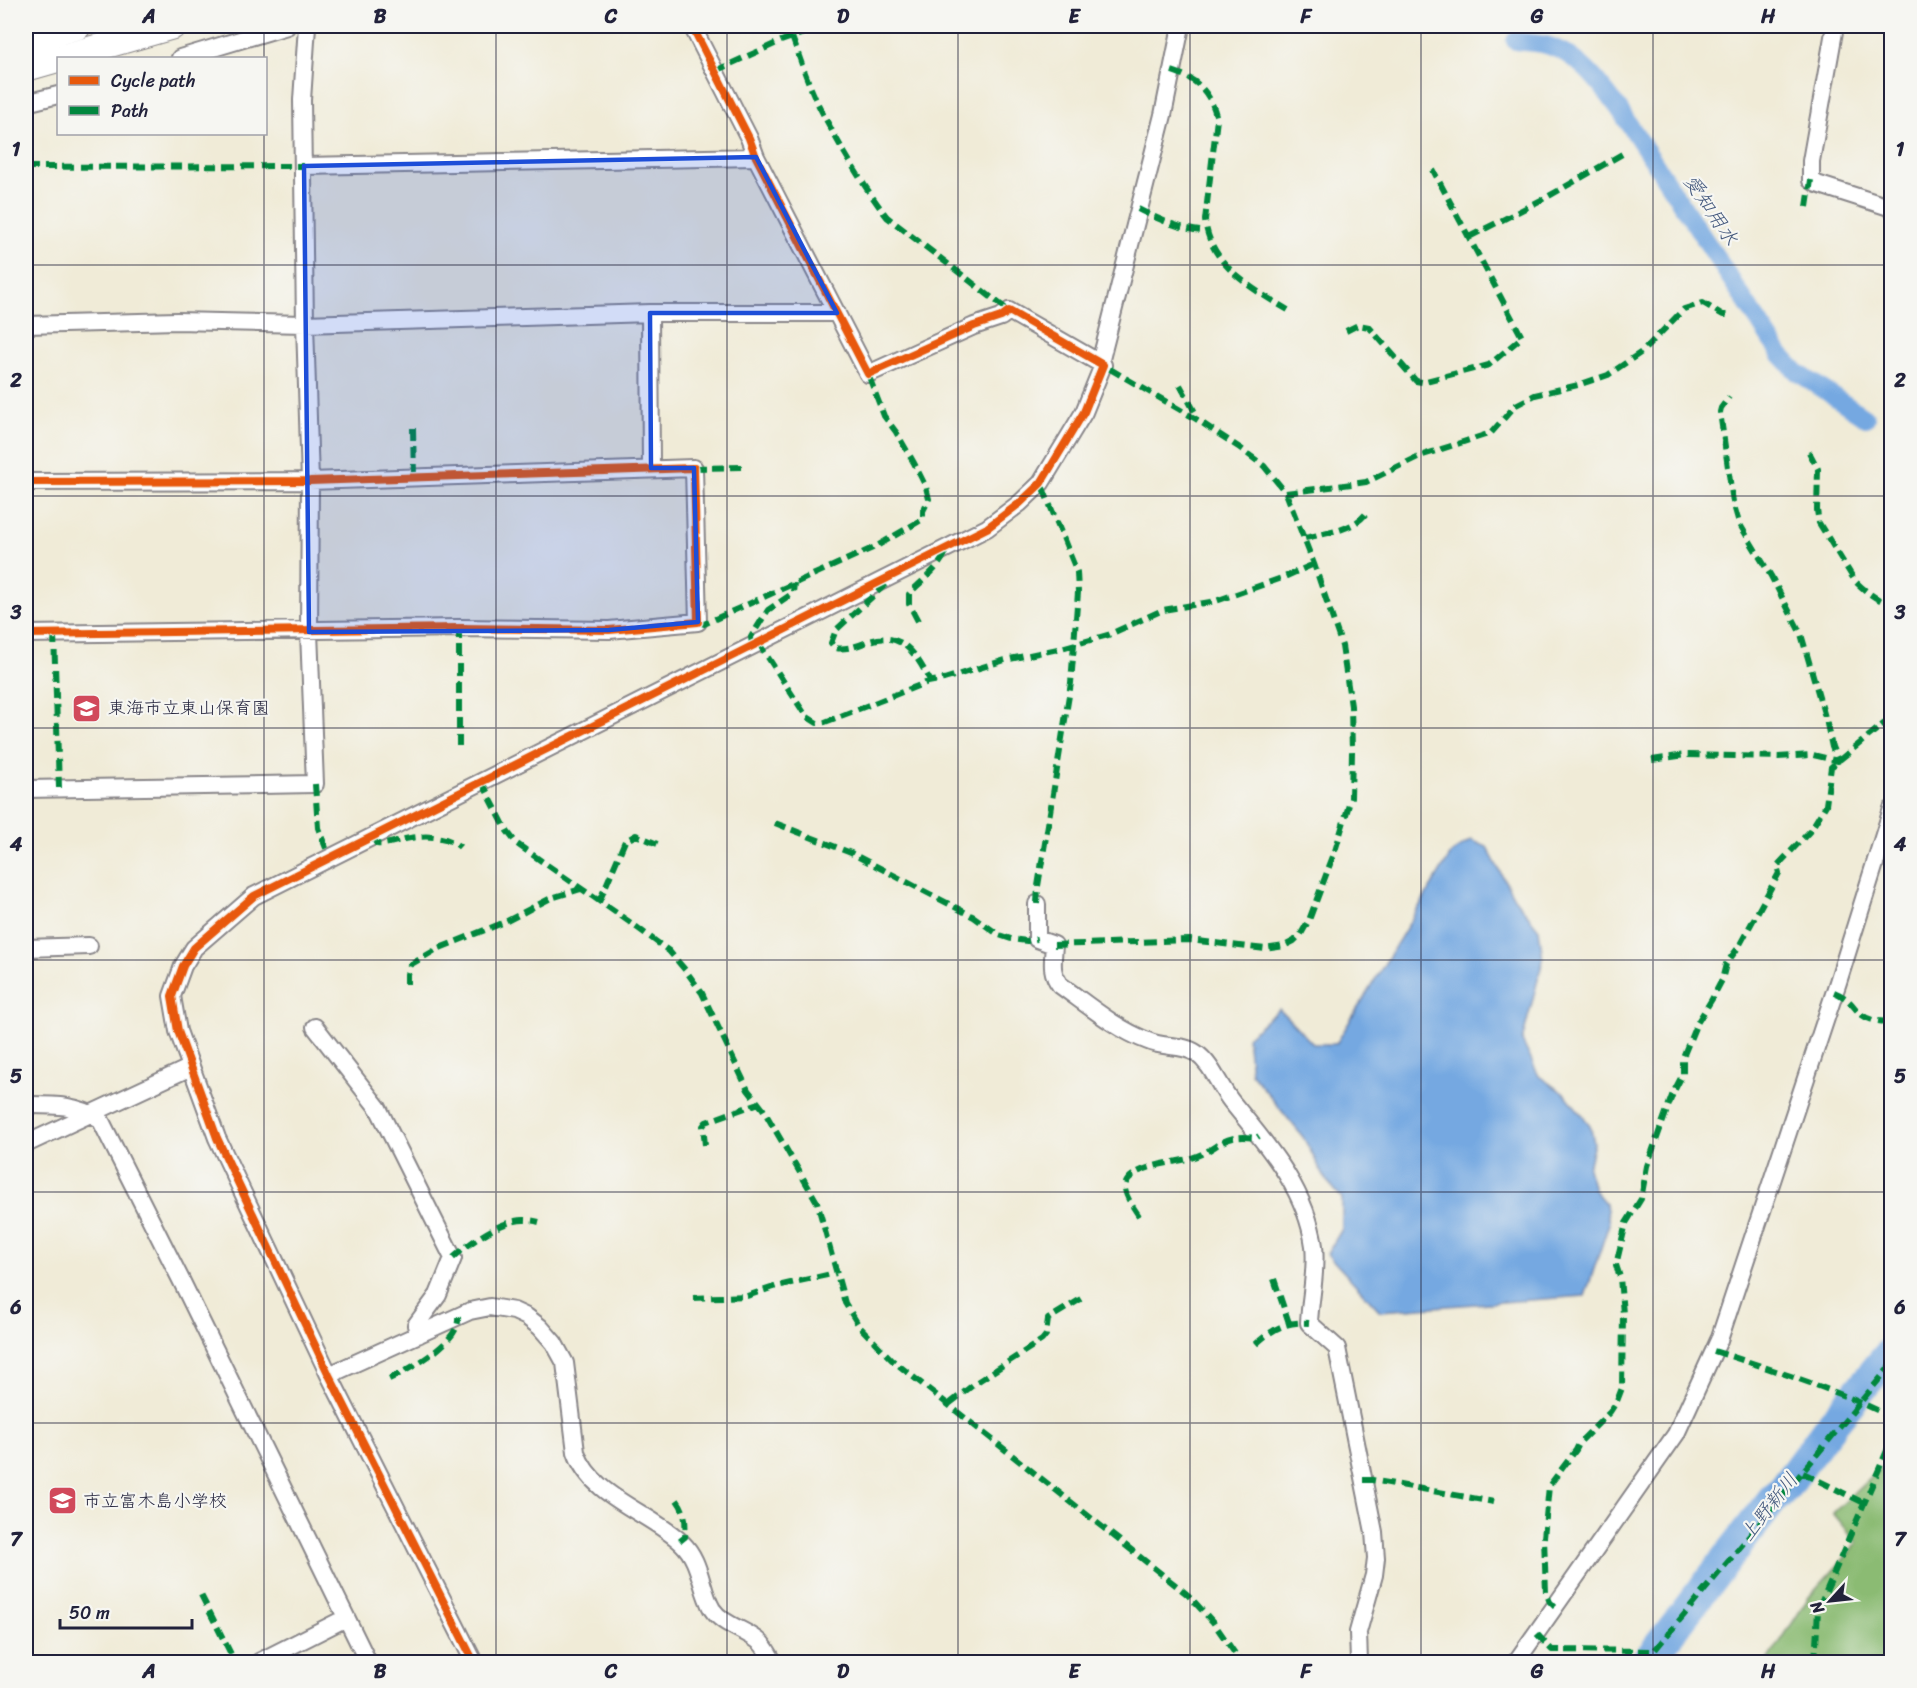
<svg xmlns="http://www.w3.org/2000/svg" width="1917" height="1688" viewBox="0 0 1917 1688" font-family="Sriracha,'Klee One',sans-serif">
	<rect width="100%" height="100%" fill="#f6f6f2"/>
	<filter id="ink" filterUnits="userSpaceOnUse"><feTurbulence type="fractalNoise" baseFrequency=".0167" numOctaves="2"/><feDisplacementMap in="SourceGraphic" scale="12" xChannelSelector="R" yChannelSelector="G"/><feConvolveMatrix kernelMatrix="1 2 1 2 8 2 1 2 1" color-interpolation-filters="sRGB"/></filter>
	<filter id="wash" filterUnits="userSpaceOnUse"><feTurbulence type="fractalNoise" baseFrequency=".008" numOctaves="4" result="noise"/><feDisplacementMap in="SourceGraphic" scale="24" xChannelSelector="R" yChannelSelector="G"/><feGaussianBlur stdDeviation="1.35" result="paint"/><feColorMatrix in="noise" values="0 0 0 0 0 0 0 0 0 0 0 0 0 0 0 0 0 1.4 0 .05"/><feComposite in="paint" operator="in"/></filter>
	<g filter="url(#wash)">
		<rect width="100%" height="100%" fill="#f0ebd7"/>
		<path fill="#8bbb73" stroke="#566e57" stroke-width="1.5" d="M1891 1458V1662H1767L1809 1597 1858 1543 1833 1513Z"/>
		<path fill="#75a8e1" stroke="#4c658e" stroke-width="1.5" d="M1471 840 1487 847 1514 898 1539 929 1543 960 1522 1041 1539 1076 1566 1095 1590 1125 1594 1143 1588 1168 1594 1190 1606 1204 1609 1224 1585 1296 1380 1311 1327 1254 1342 1229V1198L1326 1180 1303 1137 1251 1073 1247 1037 1279 1009 1313 1044H1336L1451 854Z"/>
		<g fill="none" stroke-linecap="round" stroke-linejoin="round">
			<path stroke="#75a8e1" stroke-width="18" d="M1515 41C1526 43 1541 42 1552 47 1582 58 1600 84 1619 109L1780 354 1797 372 1866 418"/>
			<path stroke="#75a8e1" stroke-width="32" d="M1647 1662 1773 1499 1785 1487 1826 1431 1892 1351"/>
		</g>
	</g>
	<g filter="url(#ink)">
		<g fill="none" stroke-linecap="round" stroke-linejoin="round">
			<defs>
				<path id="minor" d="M1835 26 1811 161V180L1817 184 1892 208
					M180 58 287 26
					M26 103 58 95
					M304 166 756 157
					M650 313 651 468
					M26 325 177 321 305 324 650 313H837
					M1100 363 1163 115 1181 26
					M26 482 310 481 694 468 698 622 609 630 459 628 26 634
					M26 789 315 784 309 632 310 481 305 324 302 100 307 26
					M1037 904V939L1054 945C1053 961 1050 972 1060 985 1088 1005 1116 1029 1148 1041 1163 1048 1183 1044 1196 1053 1212 1064 1219 1086 1231 1101 1266 1144 1306 1188 1314 1246 1317 1271 1310 1298 1309 1323L1337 1348 1374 1532 1376 1558 1374 1575 1358 1632 1359 1662
					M26 948 89 946
					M315 1027 378 1108 453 1258 438 1295 416 1325 418 1335
					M26 1105C54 1105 74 1104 100 1119L181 1280 368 1662
					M26 1144 191 1067
					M329 1375 470 1311 490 1307 514 1311 527 1317 540 1327 554 1343 565 1363 576 1452C591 1497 650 1512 682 1543 701 1561 700 1588 712 1609 723 1626 748 1630 761 1643 766 1648 770 1657 774 1662
					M259 1662 346 1618
					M474 1662 329 1375 217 1138 178 1031 172 996 183 966 194 948 254 896 987 528 1020 503 1041 483 1084 412 1103 365 1009 311 1001 317 974 326 868 374 756 157 749 138 692 26
					M1516 1662 1676 1434 1719 1340 1838 982 1892 809"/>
				<path id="highway" d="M26 41 78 26
					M26 68 173 26"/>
			</defs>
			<use href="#minor" stroke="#898689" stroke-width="20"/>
			<use href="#highway" stroke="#898689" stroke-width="28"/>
			<use href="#minor" stroke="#fff" stroke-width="16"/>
			<use href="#highway" stroke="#fff" stroke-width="26"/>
			<path stroke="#00873e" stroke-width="6" stroke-dasharray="12 6" stroke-linecap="butt" d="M792 37C800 58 807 81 817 102 836 140 861 183 887 217L1009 311
				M715 71 781 41 823 26
				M1172 71C1198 79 1211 93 1217 119L1205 220C1210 265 1252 289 1288 310
				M26 167 304 166
				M1807 207 1811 180
				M1138 209C1155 218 1187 232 1206 231
				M1469 237 1549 196 1624 153
				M1346 331 1358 325 1369 327 1416 381 1422 382 1489 365 1522 337 1433 170
				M1180 385 1196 414V419
				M413 428 414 477
				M1809 452 1818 469 1817 510 1819 523 1855 581C1865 591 1878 601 1892 605
				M694 468 745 467
				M1286 493 1366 482 1420 456 1491 433 1516 405 1535 395 1578 385 1608 375 1643 351 1684 309 1703 303 1723 315H1729
				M1305 538C1325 533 1354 531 1367 512
				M886 584 836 630 831 643 835 648C846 650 857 646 867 642 903 629 916 655 931 682
				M918 621 909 604V594C922 580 938 570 946 552L945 549
				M698 622 704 624 877 546 923 519V511L929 499 926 487 914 463 896 432 884 416 868 374
				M459 628V746
				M54 633 59 788
				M758 642 806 716 817 723 825 722 928 682 944 679 1005 660 1058 649 1108 635 1163 610 1216 601 1282 578 1314 564
				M752 645 751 637 768 610 793 593 794 583
				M1652 760 1685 755 1778 757 1813 755 1838 761 1832 747 1827 724 1801 634 1771 576 1739 523 1733 502 1720 412 1721 408 1729 397
				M482 782 507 831 517 844 631 923 669 951 686 971 702 993 748 1090 763 1109 817 1202 845 1303 859 1326 892 1360 1188 1595 1213 1622 1241 1662
				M315 784 318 828 330 858
				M775 823 851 853 974 917 999 935 1011 939 1027 941 1037 939
				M372 837 377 844C387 845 396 841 405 839 422 835 447 835 460 847
				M599 902 625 841 636 835 660 845
				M1037 904 1038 886 1071 683 1078 592 1077 572 1041 483
				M1054 945 1190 940 1265 949 1284 946 1294 941 1301 934 1309 920 1335 851 1351 798 1352 752 1351 706 1342 646 1314 564 1286 493 1264 466 1240 448 1196 419 1103 365
				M407 984V974L410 965 437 949 505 922 551 898 581 889
				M1834 992C1862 1003 1850 1022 1892 1022
				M1890 1022 1889 1121 1892 1196
				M705 1145 703 1126 706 1122 759 1103
				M1139 1216C1134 1208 1124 1195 1125 1186 1129 1165 1177 1163 1191 1158 1221 1149 1219 1133 1256 1138L1259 1136
				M453 1258C470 1243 492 1226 515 1221 522 1219 531 1220 539 1222
				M1274 1279 1289 1323
				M693 1298 747 1296 777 1286 836 1273
				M1256 1344C1272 1329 1287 1321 1309 1323
				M1714 1351C1774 1370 1834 1389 1892 1417
				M389 1379C408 1370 461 1342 458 1317
				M949 1404 977 1382 1042 1340 1046 1335 1048 1319 1084 1297
				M1803 1473 1864 1503
				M1363 1480H1372L1494 1502
				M677 1500C686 1512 686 1523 685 1537L680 1541
				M201 1595 235 1662
				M1555 1607 1550 1602 1546 1593 1544 1538 1549 1486 1576 1450 1580 1442 1610 1412 1617 1401 1622 1388 1623 1314 1620 1277 1616 1265 1626 1223 1641 1199 1647 1166 1673 1093 1683 1074V1057L1696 1025 1712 999 1722 980 1726 964 1738 948 1779 873 1777 866 1810 831 1826 805 1831 767 1892 717
				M1537 1634 1552 1650 1654 1651 1892 1364
				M1815 1662 1818 1610 1892 1439"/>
			<defs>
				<path id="cycleway" d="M26 482 310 481 694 468 698 622 609 630 459 628 26 634
					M474 1662 329 1375 217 1138 178 1031 172 996 183 966 194 948 254 896 987 528 1020 503 1041 483 1084 412 1103 365 1009 311 1001 317 974 326 868 374 756 157 749 138 692 26"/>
			</defs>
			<use href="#cycleway" stroke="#f6f6f2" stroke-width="11"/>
			<use href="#cycleway" stroke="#e8590c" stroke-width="8"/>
		</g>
	</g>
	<path fill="#1d4ed8" fill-opacity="0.2" stroke="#1d4ed8" stroke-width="4.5" stroke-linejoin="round" d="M756 157 837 313H650L651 468H694L698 622 609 630 309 632 304 166Z"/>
	<path fill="none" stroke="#22223b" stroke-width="1.5" stroke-opacity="0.55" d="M264 26V58M496 26V1662M727 26V1662M958 26V1662M1190 26V1662M1421 26V1662M1653 26V1662M264 134V1662M26 265H1892M26 496H1892M26 728H1892M26 960H1892M26 1192H1892M26 1423H1892"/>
	<defs>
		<symbol id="school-square" viewBox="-11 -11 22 22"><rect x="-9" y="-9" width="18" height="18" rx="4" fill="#d1495b" stroke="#f6f6f2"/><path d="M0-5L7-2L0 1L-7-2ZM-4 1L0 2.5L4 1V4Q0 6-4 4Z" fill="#fff"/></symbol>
	</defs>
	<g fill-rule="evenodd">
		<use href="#school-square" x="70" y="692" width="33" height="33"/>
		<use href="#school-square" x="46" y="1484" width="33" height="33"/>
	</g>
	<g text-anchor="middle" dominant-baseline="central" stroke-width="4.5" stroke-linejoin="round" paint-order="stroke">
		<g font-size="18" fill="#22223b" stroke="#f6f6f2" text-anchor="start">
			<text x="108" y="708">東海市立東山保育園</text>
			<text x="83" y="1501">市立富木島小学校</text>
		</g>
		<g font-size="20" font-style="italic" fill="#43587d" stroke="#f6f6f2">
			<text transform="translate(1711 210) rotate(56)">愛知用水</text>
			<text transform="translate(1769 1507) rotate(-52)">上野新川</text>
		</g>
	</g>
	<rect width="1917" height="1688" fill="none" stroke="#f6f6f2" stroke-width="66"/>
	<rect x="57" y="57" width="210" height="78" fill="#f6f6f2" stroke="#a1a1a9" stroke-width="1.5"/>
	<rect x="69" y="76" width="30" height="9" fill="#e8590c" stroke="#a1a1a9" stroke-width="1.5"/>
	<text x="111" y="87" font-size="18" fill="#22223b">Cycle path</text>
	<rect x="69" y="106" width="30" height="9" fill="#00873e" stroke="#a1a1a9" stroke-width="1.5"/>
	<text x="111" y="117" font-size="18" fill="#22223b">Path</text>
	<g transform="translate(1830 1601) rotate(243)" stroke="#f6f6f2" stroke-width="4.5" paint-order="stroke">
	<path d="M0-4.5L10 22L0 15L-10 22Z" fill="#22223b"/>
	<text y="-9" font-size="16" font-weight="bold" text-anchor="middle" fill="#22223b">N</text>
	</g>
	<path d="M60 1619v9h132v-9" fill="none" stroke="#22223b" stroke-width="3"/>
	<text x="69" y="1619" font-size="18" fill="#22223b" stroke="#f6f6f2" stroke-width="4.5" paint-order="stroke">50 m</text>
	<rect x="33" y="33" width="1851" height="1622" fill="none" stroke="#22223b" stroke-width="2"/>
	<g font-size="20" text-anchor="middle" font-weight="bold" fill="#22223b">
		<text x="149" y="23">A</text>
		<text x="380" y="23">B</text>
		<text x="611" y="23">C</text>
		<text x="843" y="23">D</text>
		<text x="1074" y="23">E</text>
		<text x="1306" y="23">F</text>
		<text x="1537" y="23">G</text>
		<text x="1768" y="23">H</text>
		<text x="16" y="156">1</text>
		<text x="1900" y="156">1</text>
		<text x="16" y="387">2</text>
		<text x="1900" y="387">2</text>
		<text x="16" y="619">3</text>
		<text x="1900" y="619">3</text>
		<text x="16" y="851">4</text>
		<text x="1900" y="851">4</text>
		<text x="16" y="1083">5</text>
		<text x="1900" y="1083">5</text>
		<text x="16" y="1314">6</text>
		<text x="1900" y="1314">6</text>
		<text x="16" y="1546">7</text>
		<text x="1900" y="1546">7</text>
		<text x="149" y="1678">A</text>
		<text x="380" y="1678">B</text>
		<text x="611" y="1678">C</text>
		<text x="843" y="1678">D</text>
		<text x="1074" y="1678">E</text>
		<text x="1306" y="1678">F</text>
		<text x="1537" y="1678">G</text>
		<text x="1768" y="1678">H</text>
	</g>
</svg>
